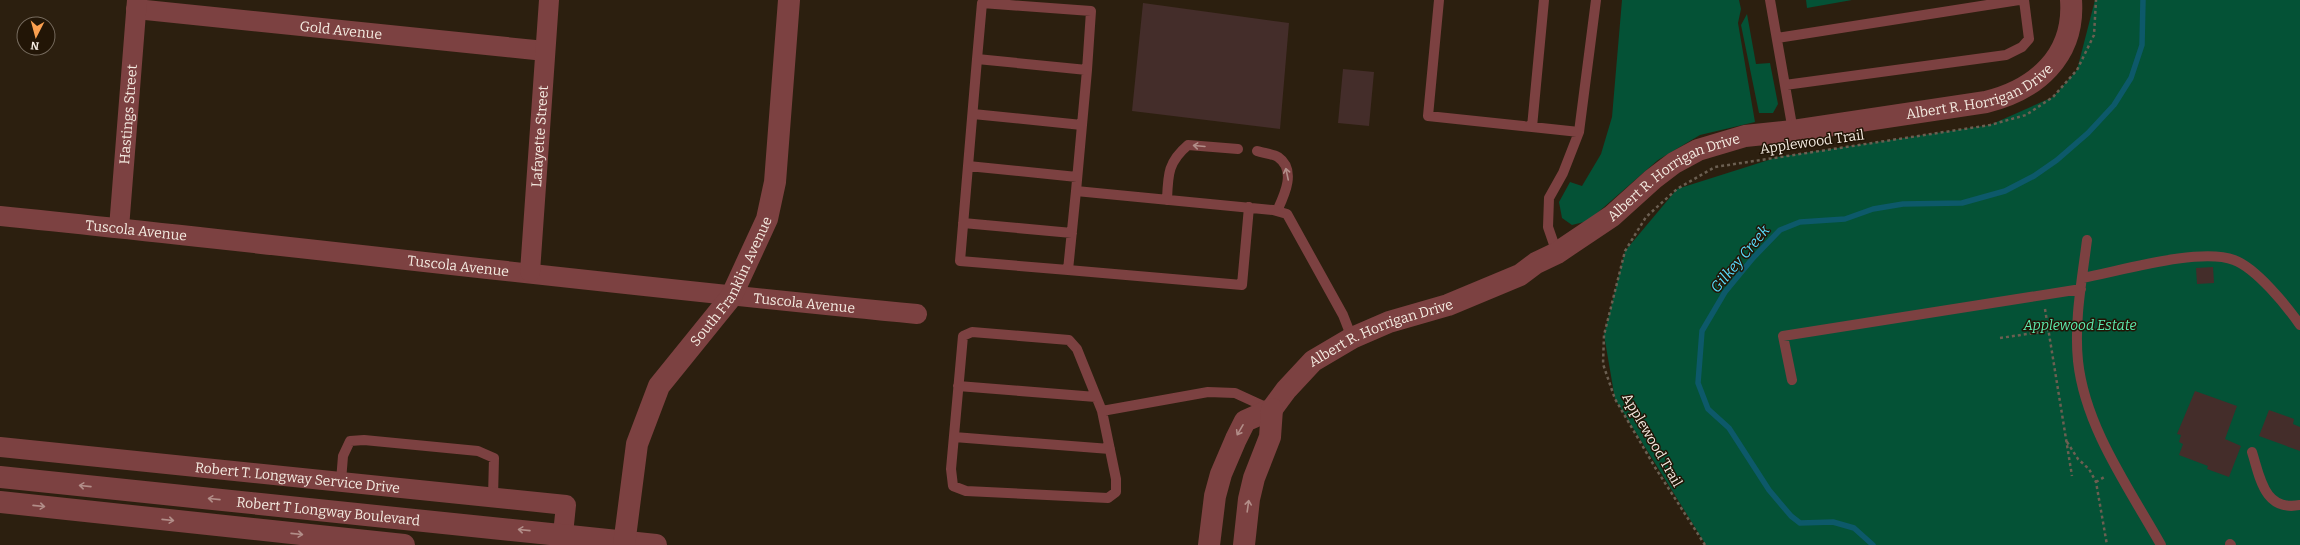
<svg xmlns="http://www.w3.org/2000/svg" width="2300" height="545" viewBox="0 0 2300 545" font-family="Bitter,serif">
	<rect width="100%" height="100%" fill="#2c1f0f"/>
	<path fill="#045236" d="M1622 0H1739L1741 9 1738 23 1755 122 1700 135 1658 160 1588 221 1572 225 1562 218 1559 202 1570 182 1582 186 1601 154 1612 117Z
		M1806 0H1852L1807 8Z
		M2095 0H2300V545H1706L1615 399 1604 335 1625 251 1677 189 1778 157 1990 125 2053 97 2077 70Z
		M1747 14 1756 64 1770 63 1778 104 1773 113H1759L1741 25Z"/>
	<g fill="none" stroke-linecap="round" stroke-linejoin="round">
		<path stroke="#0d596a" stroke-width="5.5" d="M1873 545 1854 528 1833 522 1800 523 1791 516 1769 490 1729 428 1708 409 1698 383 1702 331 1725 292 1753 258 1780 230 1800 222 1845 219 1873 209 1903 204 1962 203 2005 191 2034 176 2057 160 2088 133 2114 105 2131 78 2142 45 2143 0"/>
	</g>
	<path fill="#442d2a" d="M1143 3 1289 23 1280 129 1132 111Z
		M1343 69 1374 72 1369 126 1338 123Z
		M2213 267 2214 283 2197 284 2196 268Z
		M2195 391 2237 406 2225 439 2241 446 2229 477 2207 469 2208 466 2179 455 2183 444 2179 442 2181 435 2177 434Z
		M2269 410 2294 419 2293 424 2300 427V451L2259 436Z"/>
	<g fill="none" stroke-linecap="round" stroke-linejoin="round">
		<path stroke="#6b5f51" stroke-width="2.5" stroke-dasharray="3 3" stroke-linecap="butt" d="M2045 309 2072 476
			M2000 338 2048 331
			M2067 442 2078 459 2089 469 2096 482 2107 545
			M2096 482 2106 476
			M1705 545 1656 469 1615 399 1603 364 1604 335 1625 251 1646 217 1677 189 1715 167 1990 125 2026 115 2053 97 2077 70 2094 35 2096 0"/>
		<path stroke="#7c4141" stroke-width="10" d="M1439 0 1428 116 1532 127
			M1544 0 1532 127 1579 132
			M1770 0 1793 131
			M1777 38 2019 0
			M977 59 982 3 1091 11 1087 70
			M1785 85 2006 55 2022 47 2029 39 2024 0
			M973 114 1082 125
			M1257 151C1263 153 1273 154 1278 157 1297 170 1284 196 1277 211
			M968 166 1077 177
			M1167 200C1168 174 1168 162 1188 145L1238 149
			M1249 207 1242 285 1068 270 1076 191 1273 210 1287 214 1343 315 1352 338
			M963 223 1072 233
			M2087 240C2082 280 2074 321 2078 361 2085 427 2129 488 2161 545
			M1557 253 1548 227 1549 198 1563 173 1579 132 1596 0
			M1068 270 960 261 977 59 1087 70 1076 191
			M2082 278C2120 271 2200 247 2234 260 2256 268 2287 306 2300 325
			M1792 380 1783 336 2081 289
			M958 386 1096 397
			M1102 411 1077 349 1069 340 972 332 963 336 951 469 953 486 966 491 1108 498 1116 492V479L1102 411 1208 392 1235 393 1270 409
			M954 437 1110 449
			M2252 452C2260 477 2264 512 2300 505
			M341 481 343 456 350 441 364 440 478 451 494 458 493 497
			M2230 544 2231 545"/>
		<g stroke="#7c4141" stroke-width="20">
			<path id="s1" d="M136 9 545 51"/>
			<path id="s2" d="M0 216C306 247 611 285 917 314"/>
			<path id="s3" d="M119 228 137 0"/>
			<path id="s4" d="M530 272 549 0"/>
			<path id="s5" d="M0 447 566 505 563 534"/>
		</g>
		<g stroke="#7c4141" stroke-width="22">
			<path id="s6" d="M0 477 656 545"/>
			<path d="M0 502 404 545"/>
			<path id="s7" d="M624 545 637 444 659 386 731 297 767 219 775 182 789 0"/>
			<path id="s8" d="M1209 545 1215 496 1221 474 1236 439 1245 421 1272 409 1286 390 1313 361 1352 338 1389 322 1448 305 1520 275 1536 263 1557 253 1612 216 1653 179 1674 163 1698 150 1745 136 1793 131 1986 102C2036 90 2075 56 2071 0"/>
			<path d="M1244 545 1249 499 1254 478 1270 437 1272 409"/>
		</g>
	</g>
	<defs><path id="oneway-shaft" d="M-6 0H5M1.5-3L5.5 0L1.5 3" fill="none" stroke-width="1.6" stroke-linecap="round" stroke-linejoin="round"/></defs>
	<g stroke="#b28e89">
		<use href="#oneway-shaft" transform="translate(1199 146) rotate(-175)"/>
		<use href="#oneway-shaft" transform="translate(1287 174) rotate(-102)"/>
		<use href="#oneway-shaft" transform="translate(1240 430) rotate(120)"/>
		<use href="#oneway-shaft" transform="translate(85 486) rotate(-174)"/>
		<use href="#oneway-shaft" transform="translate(214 499) rotate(-174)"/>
		<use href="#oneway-shaft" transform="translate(39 506) rotate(6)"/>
		<use href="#oneway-shaft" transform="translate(1248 506) rotate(-82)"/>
		<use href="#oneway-shaft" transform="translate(168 520) rotate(6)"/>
		<use href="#oneway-shaft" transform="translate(524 530) rotate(-174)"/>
		<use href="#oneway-shaft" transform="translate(297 534) rotate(6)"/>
	</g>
	<g text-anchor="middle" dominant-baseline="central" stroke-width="3" stroke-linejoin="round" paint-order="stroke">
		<g font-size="14" fill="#f4ebe1" stroke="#221506">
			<text stroke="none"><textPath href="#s1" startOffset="206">Gold Avenue</textPath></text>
			<text stroke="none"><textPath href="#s8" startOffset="956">Albert R. Horrigan Drive</textPath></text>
			<text stroke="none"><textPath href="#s3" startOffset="114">Hastings Street</textPath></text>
			<text stroke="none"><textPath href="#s4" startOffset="136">Lafayette Street</textPath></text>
			<text transform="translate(1812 142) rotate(-8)">Applewood Trail</text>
			<text stroke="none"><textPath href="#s8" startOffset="632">Albert R. Horrigan Drive</textPath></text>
			<text stroke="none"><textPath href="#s2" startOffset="137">Tuscola Avenue</textPath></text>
			<text stroke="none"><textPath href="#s2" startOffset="461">Tuscola Avenue</textPath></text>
			<text stroke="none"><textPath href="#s7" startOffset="292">South Franklin Avenue</textPath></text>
			<text stroke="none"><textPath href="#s2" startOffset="809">Tuscola Avenue</textPath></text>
			<text stroke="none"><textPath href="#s8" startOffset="297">Albert R. Horrigan Drive</textPath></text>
			<text transform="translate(1652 440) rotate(60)">Applewood Trail</text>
			<text stroke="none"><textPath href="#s5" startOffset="299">Robert T. Longway Service Drive</textPath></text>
			<text stroke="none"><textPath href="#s6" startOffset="330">Robert T Longway Boulevard</textPath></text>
		</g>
		<g font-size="14" font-style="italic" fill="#5cebae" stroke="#221506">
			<text x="2080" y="325">Applewood Estate</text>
		</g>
		<g font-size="15" font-style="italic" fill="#58dbfb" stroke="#221506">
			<text transform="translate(1740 259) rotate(-50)">Gilkey Creek</text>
		</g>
	</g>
	<g transform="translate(36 36) rotate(186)"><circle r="19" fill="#221506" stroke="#766b5e"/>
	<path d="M0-3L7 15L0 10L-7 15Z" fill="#fa9f4f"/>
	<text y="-6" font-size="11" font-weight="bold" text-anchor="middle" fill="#f4ebe1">N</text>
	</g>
</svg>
